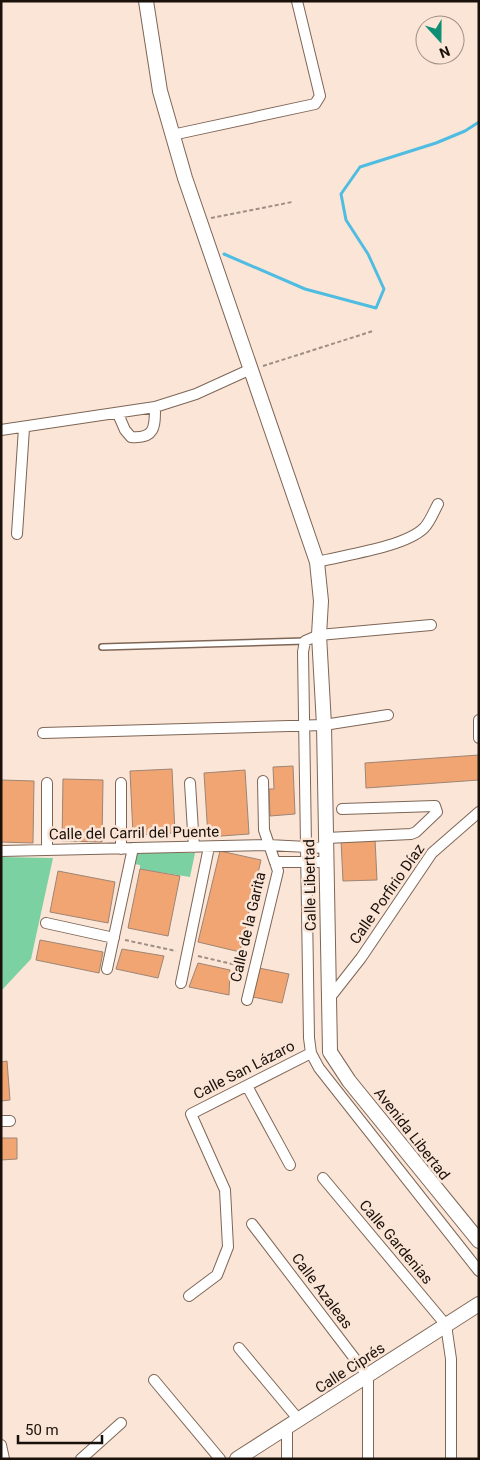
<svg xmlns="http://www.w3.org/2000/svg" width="480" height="1460" viewBox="0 0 480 1460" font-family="Roboto,sans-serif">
	<rect width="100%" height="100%" fill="#fbe5d7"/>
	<path fill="#7cd1a2" d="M136 853H195L190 877 140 869V865L134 864Z
		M1 857 53 858 31 959 1 991Z"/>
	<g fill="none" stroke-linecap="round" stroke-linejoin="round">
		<path stroke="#4fbde1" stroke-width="3" d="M224 254 305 289 376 308 384 289 368 254 346 220 341 194 360 167 436 143 465 131 479 122"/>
	</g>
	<path fill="#f0a572" stroke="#9e8574" d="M479 755V780L366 788 365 763Z
		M293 766 295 814 270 816 269 789H274L273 767Z
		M172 769 175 833 133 835 130 771Z
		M245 770 249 834 208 837 204 773Z
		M63 779 103 780 102 842 62 841Z
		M1 780 34 781 33 843 1 842Z
		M375 839 377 880 343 881 341 841Z
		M220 851 261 860 240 952 198 942Z
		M140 869 180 876 168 936 128 928Z
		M58 871 115 882 108 923 50 912Z
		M40 940 103 952 99 973 36 960Z
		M122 949 164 956 158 978 116 969Z
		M198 963 230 970 229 995 189 987Z
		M259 968 289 974 282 1003 253 997Z
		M7 1061 10 1100 1 1101V1062Z
		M1 1138H17V1159L1 1160Z"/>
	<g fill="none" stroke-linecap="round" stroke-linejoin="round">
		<defs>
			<path id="lane" d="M102 647 305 641"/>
			<path id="street" d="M172 135 315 104 320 96 297 1
				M118 414 125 430 131 437C155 439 155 427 155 407
				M1 430 155 407 196 394 251 369
				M17 534 24 428
				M317 562C344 555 405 547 424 528 430 522 434 511 438 504
				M431 625 319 635 305 641 303 652 309 1038 311 1053 319 1068 479 1271
				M479 720V738
				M43 733 324 725 388 715
				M190 783 194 847
				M326 838 411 834 416 832 437 812 435 806 342 809
				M47 849V783
				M121 849V783
				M1 851 268 845 327 848
				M275 862H327
				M46 923 114 938
				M107 969 133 848
				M181 983 209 847
				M247 1000 278 871 264 830 263 781
				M328 1000 361 958 432 853 479 812
				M247 1086 290 1165
				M1 1121H10
				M323 1178 446 1325 451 1359V1459
				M252 1224 368 1376V1459
				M189 1296 217 1275 228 1247 225 1190 191 1114 311 1053
				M239 1348 299 1420
				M154 1380 220 1459
				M1 1445 4 1459
				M81 1459 121 1423
				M287 1459V1427"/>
			<path id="secondary" d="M146 1 160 91 185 178 317 562 321 601 319 635 324 725 330 1052 349 1081 479 1241
				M237 1459 479 1304"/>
		</defs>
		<use href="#lane" stroke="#7e6656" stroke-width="8"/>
		<use href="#street" stroke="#7e6656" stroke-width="12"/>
		<use href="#secondary" stroke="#7e6656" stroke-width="16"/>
		<path stroke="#9f8e83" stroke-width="2" stroke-dasharray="4 2.5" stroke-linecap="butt" d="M211 218 292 202
			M263 366 373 331
			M125 940 176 951
			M198 956 245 967"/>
		<use href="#lane" stroke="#fff" stroke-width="5"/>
		<use href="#street" stroke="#fff" stroke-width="10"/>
		<use href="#secondary" stroke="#fff" stroke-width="14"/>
	</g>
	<g text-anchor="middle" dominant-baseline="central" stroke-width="5" stroke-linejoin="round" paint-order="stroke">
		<g font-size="15" fill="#1a110b" stroke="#fbe5d7">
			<text transform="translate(134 833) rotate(-1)">Calle del Carril del Puente</text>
			<text transform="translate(310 885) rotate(-91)">Calle Libertad</text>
			<text transform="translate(387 894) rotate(-55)">Calle Porfirio Díaz</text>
			<text transform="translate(248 927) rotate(-77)">Calle de la Garita</text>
			<text transform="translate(244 1070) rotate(-27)">Calle San Lázaro</text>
			<text transform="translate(412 1134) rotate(52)">Avenida Libertad</text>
			<text transform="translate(396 1242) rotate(50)">Calle Gardenias</text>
			<text transform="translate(322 1291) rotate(53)">Calle Azaleas</text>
			<text transform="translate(350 1368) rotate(-33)">Calle Ciprés</text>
		</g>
	</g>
	<rect width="480" height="1460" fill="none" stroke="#1a110b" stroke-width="5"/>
	<g transform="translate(440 40) rotate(159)"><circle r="24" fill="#fbe5d7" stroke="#a19085"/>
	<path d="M0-4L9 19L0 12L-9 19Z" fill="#0e8e74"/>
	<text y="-8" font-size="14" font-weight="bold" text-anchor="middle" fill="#1a110b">N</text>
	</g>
	<path d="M18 1435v8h84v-8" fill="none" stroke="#1a110b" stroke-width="2.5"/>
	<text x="25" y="1435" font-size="15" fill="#1a110b" stroke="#fbe5d7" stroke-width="4" paint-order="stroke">50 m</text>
</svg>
